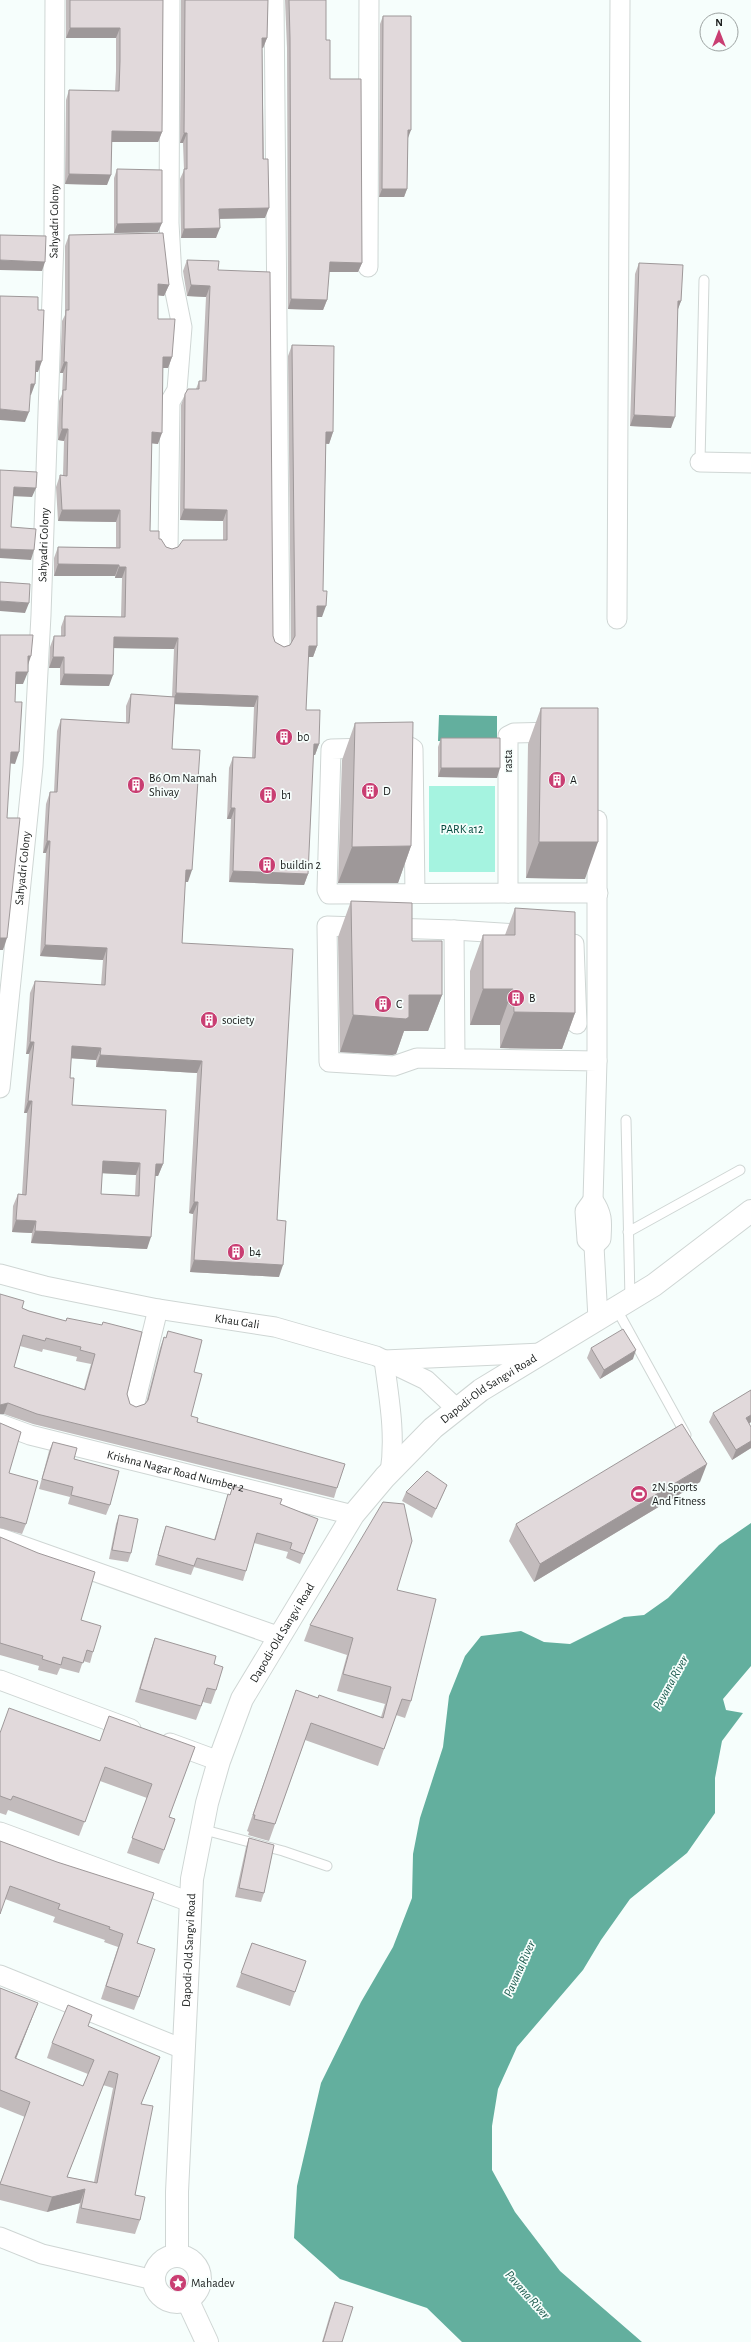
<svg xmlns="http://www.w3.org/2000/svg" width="751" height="2342" viewBox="0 0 751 2342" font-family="'Alegreya Sans',sans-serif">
	<rect width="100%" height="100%" fill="#f6fefc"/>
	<path fill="#a5f3e0" d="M429 786H495V872H429Z"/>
	<path fill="#63af9e" d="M439 715 497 716V743L438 741Z
		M751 1523V1666L723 1699 726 1710 743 1713 722 1741 715 1778V1813L687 1853 630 1899 601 1940 583 1970 517 2047 498 2089 492 2126V2170L515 2212 560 2271 642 2342H462L427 2308 340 2279 294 2238 297 2186 321 2083 361 2002 393 1947 412 1898 413 1854 420 1818 443 1747 449 1696 465 1656 481 1636 521 1631 544 1642 570 1644 624 1617 644 1615 668 1598 719 1545Z"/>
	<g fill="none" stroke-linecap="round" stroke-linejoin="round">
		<defs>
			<path id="service" d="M700 462 704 280
				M626 1120 630 1299
				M628 1232 740 1170
				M616 1308 686 1435
				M201 1829 283 1851 327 1866"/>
			<g id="minor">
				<path d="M274 0 280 647"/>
				<path d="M368 267 369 0"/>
				<path d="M700 462 751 463"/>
				<path d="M168 549 170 402 177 390 182 327 172 277 169 223 170 0"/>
				<path d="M617 619 620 0"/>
				<path d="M597 820V1061"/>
				<path d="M415 893 413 749 410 747 331 749 327 890 329 894 508 893V736L514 733 557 732"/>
				<path d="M508 893H598"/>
				<path d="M454 930 532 935"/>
				<path d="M574 944 577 1024"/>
				<path d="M455 1058 454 930 327 926 329 1062 394 1066 417 1058 597 1061 593 1200"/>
				<path id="s1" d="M0 1088 33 766 41 615 54 240 55 0"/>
				<path d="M593 1200C603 1214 602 1222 601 1239L594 1246 587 1240 585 1211Z"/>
				<path d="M594 1246 598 1319"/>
				<path id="s2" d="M0 1274 45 1286 158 1309 275 1327 376 1356 426 1380 457 1409"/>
				<path d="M134 1407 158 1309"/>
				<path id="s3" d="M0 1424 30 1435 353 1515"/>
				<path d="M390 1473C396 1435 389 1398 384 1360L542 1353"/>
				<path d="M0 1538 280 1637"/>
				<path d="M0 1680 131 1729"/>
				<path d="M170 1743 219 1761"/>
				<path d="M0 1832 190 1902"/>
				<path d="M0 1975 183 2049"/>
				<path d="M0 2237 42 2254 154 2280"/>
			</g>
			<g id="tertiary">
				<path id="s4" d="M177 2256V2192L192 1879 207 1803 219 1761 242 1699 353 1515 385 1477 433 1428 481 1390 654 1285 751 1211"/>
				<circle cx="177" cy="2279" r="23"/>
				<path d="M187 2299 207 2342"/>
			</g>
		</defs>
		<use href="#service" stroke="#cfd6d4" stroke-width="11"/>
		<use href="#minor" stroke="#cfd6d4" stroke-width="21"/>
		<use href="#tertiary" stroke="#cfd6d4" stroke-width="24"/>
		<use href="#service" stroke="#fff" stroke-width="9"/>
		<use href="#minor" stroke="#fff" stroke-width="19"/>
		<use href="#tertiary" stroke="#fff" stroke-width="22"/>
	</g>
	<path fill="#c2bbbc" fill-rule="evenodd" d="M66 0H163L162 132 158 142H112L107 185 65 184 66 100 69 90 115 91 116 71V38H66Z
		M181 0H268L267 38 263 48H262L265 218H219L216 238H181L180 179 184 170 183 143H180Z
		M285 0H326V40L330 79 362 263 358 272H329L327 300 323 310 288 309 287 48Z
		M383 16 408 138 407 189 404 197H379L380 24Z
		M117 169 158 232 114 233V178Z
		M69 235 169 285 164 296 158 295V319L172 357 168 368H163L158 444 152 443 150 531 166 547 172 549 223 540V521L180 520 181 405 185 394 196 389 199 381H202L206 297 187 296 183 271 187 260 218 270 273 636 275 642 284 647 290 645 291 643 288 356 292 345 333 432 329 444H326L322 617H317V646L313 657H308L306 710 319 744 315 755H313L308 874 304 885 229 882 231 819H227L229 768 233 757 252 758 254 707 175 704 172 749 188 882H185L182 943 277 1220 279 1277 190 1272 193 1214 189 1213 197 1073 96 1067V1060L71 1058 70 1078 72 1105 163 1164 158 1176H155L147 1249 31 1243 32 1233 12 1232 13 1206 18 1194H22L27 1113H24L29 1054H26L30 993 35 981 101 985 103 960 40 956 46 853H43L46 804 50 792H54L57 731 61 719 126 723V706L131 694 172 697 174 649 113 648 109 686 60 685V668H49L50 647 54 636H61V627L65 616 121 617 122 578H115V576H54V558L58 547H116V522L58 521 56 487 60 475H63L64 441 58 440V430L59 401 62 394 63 373H60L62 321 65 315V246ZM102 1173 136 1175 135 1195 101 1194Z
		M639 263 681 301 678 308 671 428 630 426 635 274Z
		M541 708 585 879 526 878 528 744Z
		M355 723 411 846 398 883H338L342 760Z
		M441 738 497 778 438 777V747Z
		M351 901 412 941 442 995 428 1031H404L396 1054 392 1055 340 1052 338 937Z
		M515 908 575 1013 562 1049 500 1048V1025H470V971L483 935H505Z
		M22 1308 29 1311 66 1321 67 1318 127 1394 130 1404 136 1407 145 1404 146 1403 160 1348 164 1337 166 1338 168 1331 194 1372 191 1416 197 1422 337 1488 334 1498 33 1424 4 1414ZM20 1346 42 1352 43 1349 77 1357 76 1361 91 1364 84 1389 14 1367Z
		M591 1348 633 1359 600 1379 587 1358Z
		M751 1390V1422L749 1424 751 1427V1448L732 1460 709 1422 713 1413Z
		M0 1423 9 1473 26 1524 22 1534 0 1528Z
		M53 1442 74 1459 110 1505 106 1515 68 1504 70 1497 39 1489 49 1451Z
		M700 1482 534 1582 509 1541 516 1524Z
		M447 1485 443 1494 432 1518 402 1501 406 1492Z
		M233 1486 280 1504 318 1519 300 1564 286 1558 288 1552 254 1543 246 1571 243 1581 194 1567 191 1575 155 1565 163 1535 166 1526 214 1540 225 1504 228 1494 230 1495Z
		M119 1515 131 1553 128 1562 109 1559 116 1524Z
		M0 1537 81 1620 93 1652 90 1663 83 1661 79 1673 60 1668 57 1675 38 1670 39 1666 0 1655Z
		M397 1590 411 1701 405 1718 396 1715 378 1766 305 1740 269 1841 248 1835 249 1832 247 1831 296 1690 318 1698 381 1717 385 1704 337 1691 347 1655 304 1641 310 1625Z
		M155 1638 214 1664 216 1690 211 1704 203 1702 196 1720 135 1702 150 1652Z
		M0 1733 100 1741 195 1747 169 1817 175 1819 159 1864 127 1853 147 1798 100 1781 79 1836 8 1810 6 1815 0 1813Z
		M249 1838 264 1893 261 1902 235 1897 246 1847Z
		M0 1841 137 1943 139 1997 134 2010 101 1999 118 1947 104 1942 105 1940 53 1922 55 1917 5 1899Z
		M252 1943 306 1961 290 2006 236 1987Z
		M0 1988 38 2003 16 2059 83 2086 88 2074 47 2058 52 2043 88 2026 154 2071 141 2104 135 2195 140 2220 135 2234 76 2223 80 2203 47 2212 0 2200V2183L25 2117 0 2107ZM103 2085 113 2088 94 2182 67 2177Z
		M335 2302 342 2342H322L331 2311Z"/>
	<path fill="#9e9899" d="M70 28H120L116 38H66Z
		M262 38H267L263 48 258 47Z
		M408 130H411L408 138Z
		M112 131 162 132 158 142H108Z
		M184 133H187L183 143H180Z
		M69 174 111 175 107 185 65 184Z
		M382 189H407L404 197H379Z
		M269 208 265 218 216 219 219 209Z
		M162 223 158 232 114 233 117 224Z
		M220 228 216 238H181L184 229Z
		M0 260 45 262 42 271 0 270Z
		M330 262 362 263 358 272H326Z
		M158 284 169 285 164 296 154 295Z
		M191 285 210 286 206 297 187 296Z
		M291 299 327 300 323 310 288 309Z
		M678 301H681L677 312Z
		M163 357H172L168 368H159Z
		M36 361H42L38 372H32Z
		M64 362H67L63 373H60Z
		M31 384H35L31 395H27Z
		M0 409 29 412 25 422 0 420Z
		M634 415 675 417 671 428 630 426Z
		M62 429H68L64 441 58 440Z
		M152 432 162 433 158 444 148 443Z
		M326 432H333L329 444 322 443Z
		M14 487 36 488 32 497 11 496Z
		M184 509 227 510 223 521 180 520Z
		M62 510H120L116 522 58 521Z
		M0 549 34 550 31 560 0 558Z
		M58 564 119 565 115 576H54Z
		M119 567H126L122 578H115Z
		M0 601 29 603 25 613 0 611Z
		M317 606H326L322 617H313Z
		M114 637 178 638 174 649 109 648Z
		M309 646H317L313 657H305Z
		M28 656H31L27 668Z
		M53 657H64L60 668H49Z
		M16 672H28L23 684H12Z
		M64 674 113 675 109 686 60 685Z
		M176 693 258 696 254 707 172 704Z
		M314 744H319L315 755H310Z
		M11 752H19L15 764 7 763Z
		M441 768H500L497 778 438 777Z
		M231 808H235L231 819H227Z
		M47 841H50L46 853H43Z
		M539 842H598L585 879 526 878Z
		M411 846 398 883H338L352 847Z
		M186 870H192L188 882H182Z
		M233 871 308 874 304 885 229 882Z
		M0 938H7L3 950H0Z
		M45 945 107 948 103 960 40 956Z
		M483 989H513L500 1025H470Z
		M409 995H442L428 1031H404L396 1054 392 1055 340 1052 353 1015Z
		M514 1012 575 1013 562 1049 500 1048Z
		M30 1042H34L29 1054H26Z
		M72 1046 101 1048 96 1060 67 1058Z
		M100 1055 202 1061 197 1073 96 1067Z
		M28 1101H32L27 1113H24Z
		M103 1161 140 1163 136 1175 98 1173Z
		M156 1164H163L158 1176H151Z
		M194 1202H198L193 1214 189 1213Z
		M16 1220 36 1221 32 1233 12 1232Z
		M35 1231 151 1237 147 1249 31 1243Z
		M194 1260 283 1265 279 1277 190 1272Z
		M636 1350 633 1359 600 1379 604 1370Z
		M8 1403 4 1414H0V1405Z
		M751 1415V1422L742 1428 746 1418Z
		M751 1441V1448L732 1460 736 1450Z
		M707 1464 700 1482 534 1582 540 1564Z
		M38 2003 10 2073 15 2058Z
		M160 2057 154 2071 135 2118 141 2104Z
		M109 2071 103 2085 61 2191 67 2177Z
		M85 2189 80 2203 47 2212 52 2197Z"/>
	<path fill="#e1d9db" stroke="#9e9899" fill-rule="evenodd" d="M70 0H163L162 132 112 131 111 175 69 174V90L119 91 120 61V28H70Z
		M185 0H268L267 38H262L263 159H268L269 208 219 209 220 228 184 229V169H187V133H184Z
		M289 0H326V40H330V79H361L362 263 330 262 327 300 291 299 290 38Z
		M383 16H411V130H408L407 189H382Z
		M117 169 162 170V223L117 224Z
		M163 233 169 285 158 284V319H175L172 357H163L162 433 152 432 150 531H159V539H161L166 547 172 549 178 547 183 540H227V510L184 509 185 394 188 389H199V381H206L210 286 191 285 187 260 219 261 218 270 270 272 273 636 275 642 284 647 290 645 295 636 292 345 334 346 333 432H326L323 591H327L326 606H317V646H309L306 710H320L319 744H314L308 874 233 871 235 808H231L233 757 255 758 258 696 176 693 178 638 114 637 113 675 64 674V657H53L54 636H65V616L125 617 126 567H119V565L58 564V547L120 548V510H62L60 475 67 476 68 429H62V419L63 390H66L67 362H64L66 310H69V235Z
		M0 235 46 236 45 262 0 260Z
		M639 263 683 265 681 301H678L675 417 634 415Z
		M0 296 38 297V310H44L42 361H36L35 384H31L29 412 0 409Z
		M0 470 37 472 36 488 14 487 11 527 36 529 34 550 0 549Z
		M0 582 30 584 29 603 0 601Z
		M0 635H33L31 656H28V672H16L15 702H22L19 752H11L7 818H20L7 938H0Z
		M131 694 175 697 172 749 200 750 192 870H186L182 943 293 949 277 1220 286 1221 283 1265 194 1260 198 1202H194L202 1061 100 1055 101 1048 72 1046 70 1078H74L72 1105 166 1110 163 1164H156L151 1237 35 1231 36 1221 16 1220 18 1194 26 1195 32 1101H28L34 1042H30L35 981 105 985 107 948 45 945 50 841H47L50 792H57L61 719 129 723ZM103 1161 140 1163 139 1196 101 1194Z
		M541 708H598V842H539Z
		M413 722 411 846 352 847 355 723Z
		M441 738H500V768H441Z
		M351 901 412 903V941H442V995H409V1017L406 1019 353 1015Z
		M515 908 575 912V1013L514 1012 513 989H483V935H515Z
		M0 1294 24 1301 22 1308 29 1311 66 1321 67 1318 102 1325 103 1322 142 1332 127 1394 130 1404 136 1407 145 1404 148 1400 164 1337 166 1338 168 1331 202 1340 194 1372 202 1374 191 1416 198 1418 197 1422 345 1464 337 1488 37 1414 8 1403 0 1405ZM23 1335 45 1341 46 1338 81 1347 80 1350 95 1354 85 1390 14 1367Z
		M623 1329 636 1350 604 1370 591 1348Z
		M751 1390V1415L746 1418 751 1427V1441L736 1450 713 1413Z
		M0 1423 21 1432 9 1473 38 1481 26 1524 1 1517 0 1518Z
		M682 1424 707 1464 540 1564 516 1524Z
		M53 1442 77 1448 74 1459 119 1471 110 1505 71 1495 73 1487 42 1479Z
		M427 1471 447 1485 436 1509 406 1492Z
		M233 1486 282 1499 280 1504 318 1519 304 1554 290 1549 292 1543 257 1533 246 1571 197 1558 194 1566 158 1555 166 1526 215 1540 228 1494 230 1495Z
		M383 1502 404 1504 412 1541 397 1590 436 1599 411 1701 402 1699 384 1749 311 1723 275 1824 254 1819 255 1815H253L296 1690 318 1698 319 1695 383 1718 391 1687 343 1674 353 1638 310 1625Z
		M119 1515 138 1519 131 1553 112 1550Z
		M0 1537 38 1553 95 1572 81 1620 101 1626 93 1652 87 1650 83 1663 63 1657 61 1665 42 1659 43 1656 0 1643Z
		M155 1638 216 1656 214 1664 223 1667 216 1690 207 1688 201 1706 140 1689Z
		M9 1708 100 1741 109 1716 195 1747 169 1817 175 1819 164 1850 132 1838 152 1784 105 1767 85 1822 13 1796 11 1800 0 1796V1733Z
		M249 1838 274 1845 264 1893 239 1888Z
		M0 1841 57 1862 154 1893 137 1943 155 1949 139 1997 106 1986 123 1934 109 1929 110 1927 58 1909 60 1904 10 1886 0 1914Z
		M252 1943 306 1961 295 1992 241 1973Z
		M0 1988 38 2003 15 2058 83 2086 94 2060 52 2043 68 2005 92 2015 88 2026 160 2057 141 2104 153 2106 135 2195 145 2197 140 2220 81 2208 85 2189 52 2197 0 2184 30 2102 0 2090ZM109 2071 118 2074 97 2183 67 2177Z
		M335 2302 353 2307 342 2342H323Z"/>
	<defs>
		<symbol id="building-disc" viewBox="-11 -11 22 22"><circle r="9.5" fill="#c93e72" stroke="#f6fefc"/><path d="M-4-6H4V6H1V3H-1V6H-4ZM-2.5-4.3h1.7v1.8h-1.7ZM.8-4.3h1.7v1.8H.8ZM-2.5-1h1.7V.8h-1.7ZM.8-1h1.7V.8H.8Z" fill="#fff"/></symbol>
		<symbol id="stadium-disc" viewBox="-11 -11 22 22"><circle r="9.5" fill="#c93e72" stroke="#f6fefc"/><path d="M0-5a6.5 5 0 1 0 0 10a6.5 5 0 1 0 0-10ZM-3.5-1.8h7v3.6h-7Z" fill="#fff"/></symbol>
		<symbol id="sight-disc" viewBox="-11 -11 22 22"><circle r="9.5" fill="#c93e72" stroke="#f6fefc"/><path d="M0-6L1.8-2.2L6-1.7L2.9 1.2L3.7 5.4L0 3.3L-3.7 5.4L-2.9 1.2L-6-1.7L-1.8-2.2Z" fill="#fff"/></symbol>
	</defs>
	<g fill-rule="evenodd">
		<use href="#building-disc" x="274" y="727" width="20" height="20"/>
		<use href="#building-disc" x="547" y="770" width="20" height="20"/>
		<use href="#building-disc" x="126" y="775" width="20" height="20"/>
		<use href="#building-disc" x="360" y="781" width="20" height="20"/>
		<use href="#building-disc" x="258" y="785" width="20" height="20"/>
		<use href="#building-disc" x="257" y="855" width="20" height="20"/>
		<use href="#building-disc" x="506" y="988" width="20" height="20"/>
		<use href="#building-disc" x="373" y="994" width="20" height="20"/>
		<use href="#building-disc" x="199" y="1010" width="20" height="20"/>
		<use href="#building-disc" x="226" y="1242" width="20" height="20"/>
		<use href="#stadium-disc" x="629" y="1484" width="20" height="20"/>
		<use href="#sight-disc" x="168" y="2273" width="20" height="20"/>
	</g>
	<g text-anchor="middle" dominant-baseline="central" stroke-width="3.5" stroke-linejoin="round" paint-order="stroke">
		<g font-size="12" fill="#181b1a" stroke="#f6fefc">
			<text stroke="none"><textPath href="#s1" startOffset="869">Sahyadri Colony</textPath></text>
			<text stroke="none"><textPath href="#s1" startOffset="545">Sahyadri Colony</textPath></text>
			<text transform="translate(508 761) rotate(-90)">rasta</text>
			<text stroke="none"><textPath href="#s1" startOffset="221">Sahyadri Colony</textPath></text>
			<text stroke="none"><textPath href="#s2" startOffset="242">Khau Gali</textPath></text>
			<text stroke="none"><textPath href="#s4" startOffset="966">Dapodi-Old Sangvi Road</textPath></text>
			<text stroke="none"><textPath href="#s3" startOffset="182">Krishna Nagar Road Number 2</textPath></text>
			<text stroke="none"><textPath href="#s4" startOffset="642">Dapodi-Old Sangvi Road</textPath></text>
			<text stroke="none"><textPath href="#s4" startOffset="306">Dapodi-Old Sangvi Road</textPath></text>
		</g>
		<g font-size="12" fill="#181b1a" stroke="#f6fefc" text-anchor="start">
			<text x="297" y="737">b0</text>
			<text x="149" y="778">B6 Om Namah<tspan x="149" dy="14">Shivay</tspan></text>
			<text x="570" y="780">A</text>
			<text x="383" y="791">D</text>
			<text x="281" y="795">b1</text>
			<text x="280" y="865">buildin 2</text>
			<text x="529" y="998">B</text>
			<text x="396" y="1004">C</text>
			<text x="222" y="1020">society</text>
			<text x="249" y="1252">b4</text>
			<text x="652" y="1487">2N Sports<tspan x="652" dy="14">And Fitness</tspan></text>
			<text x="191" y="2283">Mahadev</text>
		</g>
		<g font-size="12" fill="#00473b" stroke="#f6fefc">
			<text x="462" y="829">PARK a12</text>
		</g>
		<g font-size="13" font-style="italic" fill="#215f52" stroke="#f6fefc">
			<text transform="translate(671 1683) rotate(-61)">Pavana River</text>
			<text transform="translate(520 1969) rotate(-66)">Pavana River</text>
			<text transform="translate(527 2295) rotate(48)">Pavana River</text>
		</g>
	</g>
	<g transform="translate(719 32)"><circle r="19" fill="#f6fefc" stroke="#9da3a2"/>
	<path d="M0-3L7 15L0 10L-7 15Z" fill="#c93e72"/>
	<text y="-6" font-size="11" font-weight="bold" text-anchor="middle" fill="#181b1a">N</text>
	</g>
</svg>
